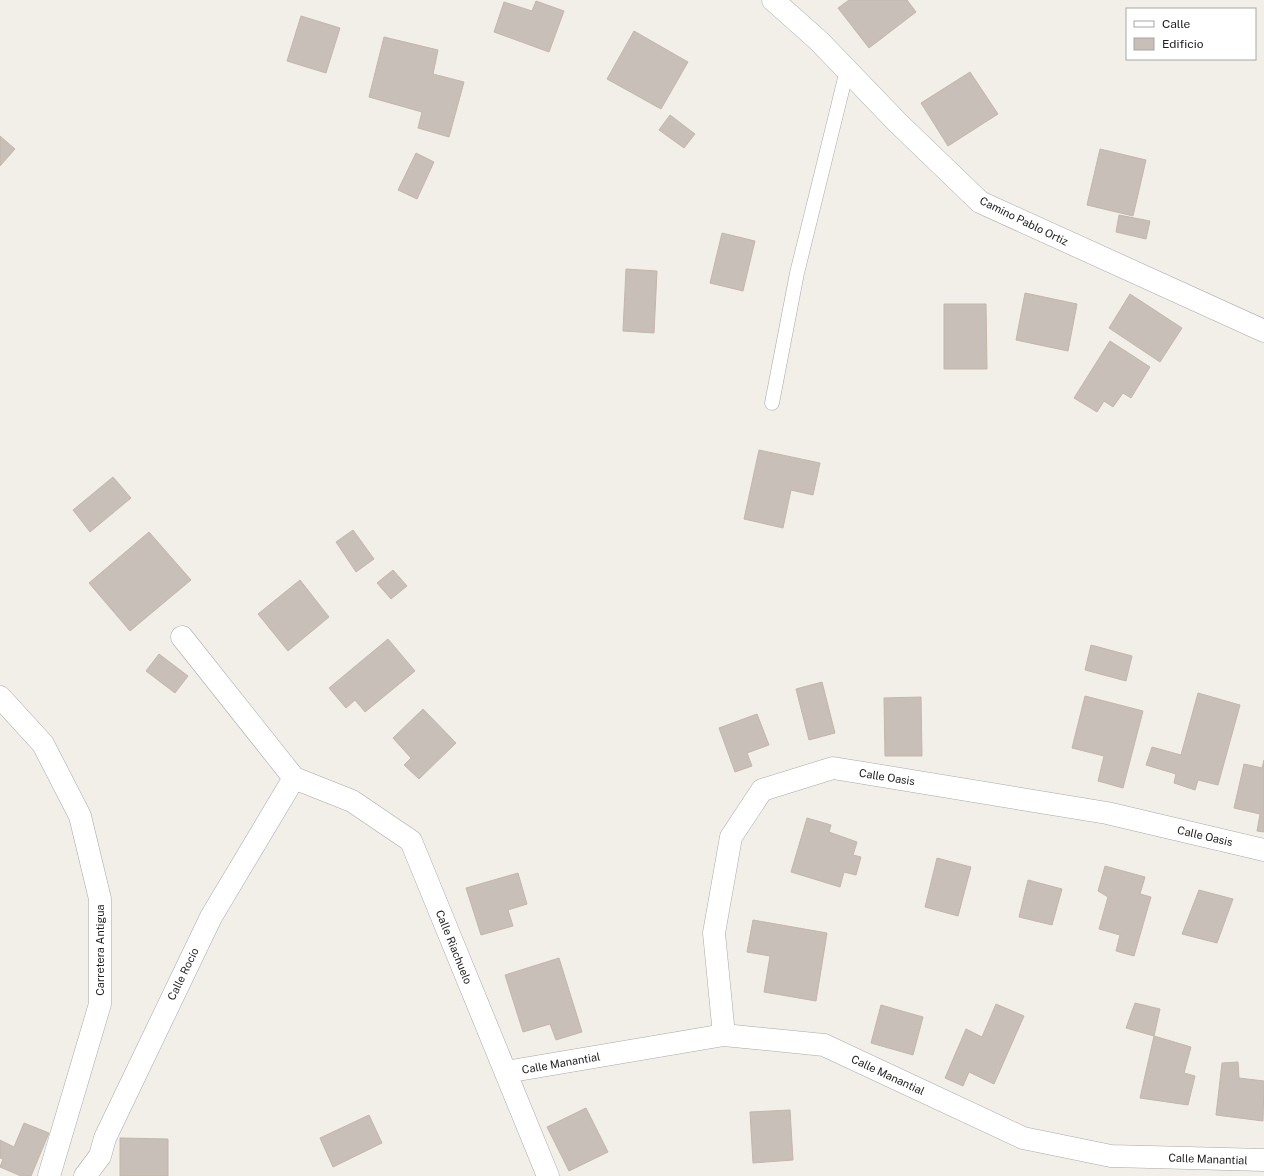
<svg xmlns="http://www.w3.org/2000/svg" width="1264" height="1176" viewBox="0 0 1264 1176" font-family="'Public Sans',sans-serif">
	<rect width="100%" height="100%" fill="#f2efe9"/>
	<path fill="#c7bfb8" stroke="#c4b6ab" d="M849 0H907L916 12 869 48 838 8Z
		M536 1 564 11 549 52 494 32 504 2 532 11Z
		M301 16 340 28 326 73 287 61Z
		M634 31 688 62 661 109 607 79Z
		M384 37 438 50 433 74 464 82 449 137 418 128 422 112 369 97Z
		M970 72 998 114 948 146 921 103Z
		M670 115 695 134 684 148 659 130Z
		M0 136 15 149 0 166Z
		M1100 149 1146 160 1133 216 1087 205Z
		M416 153 434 162 417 199 398 190Z
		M1119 215 1150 221 1146 239 1116 232Z
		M722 233 755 241 743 291 710 283Z
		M626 269 657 271 654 333 623 331Z
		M1025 293 1077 304 1068 351 1016 340Z
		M1130 294 1182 328 1160 362 1109 328Z
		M944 304H986L987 369H944Z
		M1110 341 1150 367 1131 398 1123 393 1113 407 1104 401 1097 412 1074 398Z
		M759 450 820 463 813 495 791 490 783 528 744 519Z
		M113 477 131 498 90 532 73 510Z
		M353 530 374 559 356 572 336 542Z
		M149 532 191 580 130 631 89 583Z
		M393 570 407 586 391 599 377 583Z
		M300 580 329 617 288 651 258 614Z
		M388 639 415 671 365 712 355 700 346 708 329 688Z
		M1091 645 1132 656 1126 681 1085 670Z
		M159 654 188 676 175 693 146 671Z
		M822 682 835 733 809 740 796 689Z
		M1198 693 1240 705 1218 785 1198 780 1195 790 1174 783 1176 774 1146 765 1152 747 1181 755Z
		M1085 696 1143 711 1123 788 1098 781 1104 756 1072 748Z
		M921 697 922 756H885L884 698Z
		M423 709 456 743 419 779 404 765 411 758 393 738Z
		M757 714 769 745 747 753 752 766 735 772 719 728Z
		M1264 760V832L1257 831 1260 814 1234 808 1244 764 1262 768Z
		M807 818 831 825 829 832 857 842 853 855 861 857 856 875 844 872 840 887 791 872Z
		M937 858 971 867 958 916 925 907Z
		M1105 866 1145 877 1140 894 1151 897 1134 956 1116 951 1120 935 1099 929 1108 897 1098 891Z
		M518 873 527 904 508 910 513 926 481 935 466 888Z
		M1028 880 1062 889 1052 925 1019 917Z
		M1199 890 1233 899 1217 943 1182 934Z
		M753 920 827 933 816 1001 764 992 770 956 747 952Z
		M559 958 582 1032 556 1040 550 1024 523 1032 505 975Z
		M1135 1003 1160 1009 1154 1036 1126 1028Z
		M996 1004 1024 1016 994 1084 969 1072 963 1086 945 1078 966 1029 982 1037Z
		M881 1005 923 1017 913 1055 871 1043Z
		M1154 1036 1191 1047 1184 1073 1195 1076 1188 1105 1140 1098Z
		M1238 1062 1239 1078 1264 1081 1263 1121 1216 1115 1222 1063Z
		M586 1108 608 1152 569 1171 547 1127Z
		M790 1110 793 1160 753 1163 750 1112Z
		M369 1115 382 1143 333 1167 320 1138Z
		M24 1123 49 1133 31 1176H21L0 1167 3 1159 0 1158V1140L14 1147Z
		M120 1138 168 1139V1176H120Z"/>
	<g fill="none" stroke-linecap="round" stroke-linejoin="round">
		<defs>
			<path id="service" d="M772 403 797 273 847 70"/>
			<path id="minor" d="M773 0 819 41 898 123 980 202 1264 331
				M182 637 294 778
				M294 778 352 801 411 841 548 1176
				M724 1035 714 933 731 837 762 790 833 768 1107 813 1264 850
				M506 1072 724 1035 824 1045 1023 1138 1111 1156 1264 1160
				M85 1176 100 1156 105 1138 211 917 294 778"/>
			<path id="tertiary" d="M0 697 43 744 80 816 100 899V1004L49 1176"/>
		</defs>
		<use href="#service" stroke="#a9a9a9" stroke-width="15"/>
		<use href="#minor" stroke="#a9a9a9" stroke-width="23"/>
		<use href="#tertiary" stroke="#a9a9a9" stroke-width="23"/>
		<use href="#service" stroke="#fff" stroke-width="14"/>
		<use href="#minor" stroke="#fff" stroke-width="22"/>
		<use href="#tertiary" stroke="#fff" stroke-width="22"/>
	</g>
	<g text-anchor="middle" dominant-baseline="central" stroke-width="4" stroke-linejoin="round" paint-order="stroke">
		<g font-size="11" fill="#222" stroke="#fff">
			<text transform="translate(1024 221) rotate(26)">Camino Pablo Ortiz</text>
			<text transform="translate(887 777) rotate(9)">Calle Oasis</text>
			<text transform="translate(1205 836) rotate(13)">Calle Oasis</text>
			<text transform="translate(454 947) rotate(68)">Calle Riachuelo</text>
			<text transform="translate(100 950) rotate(-90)">Carretera Antigua</text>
			<text transform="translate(183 974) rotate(-64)">Calle Rocío</text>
			<text transform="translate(561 1063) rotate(-10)">Calle Manantial</text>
			<text transform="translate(888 1075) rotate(25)">Calle Manantial</text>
			<text transform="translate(1208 1159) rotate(2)">Calle Manantial</text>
		</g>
	</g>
	<rect x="1126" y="8" width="130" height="52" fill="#ffffff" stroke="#a7a7a7"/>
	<rect x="1134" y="21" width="20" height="6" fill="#ffffff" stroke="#a7a7a7"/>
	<text x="1162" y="28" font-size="12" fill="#222222">Calle</text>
	<rect x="1134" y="38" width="20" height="12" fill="#c7bfb8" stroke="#a7a7a7"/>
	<text x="1162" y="48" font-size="12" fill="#222222">Edificio</text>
</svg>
